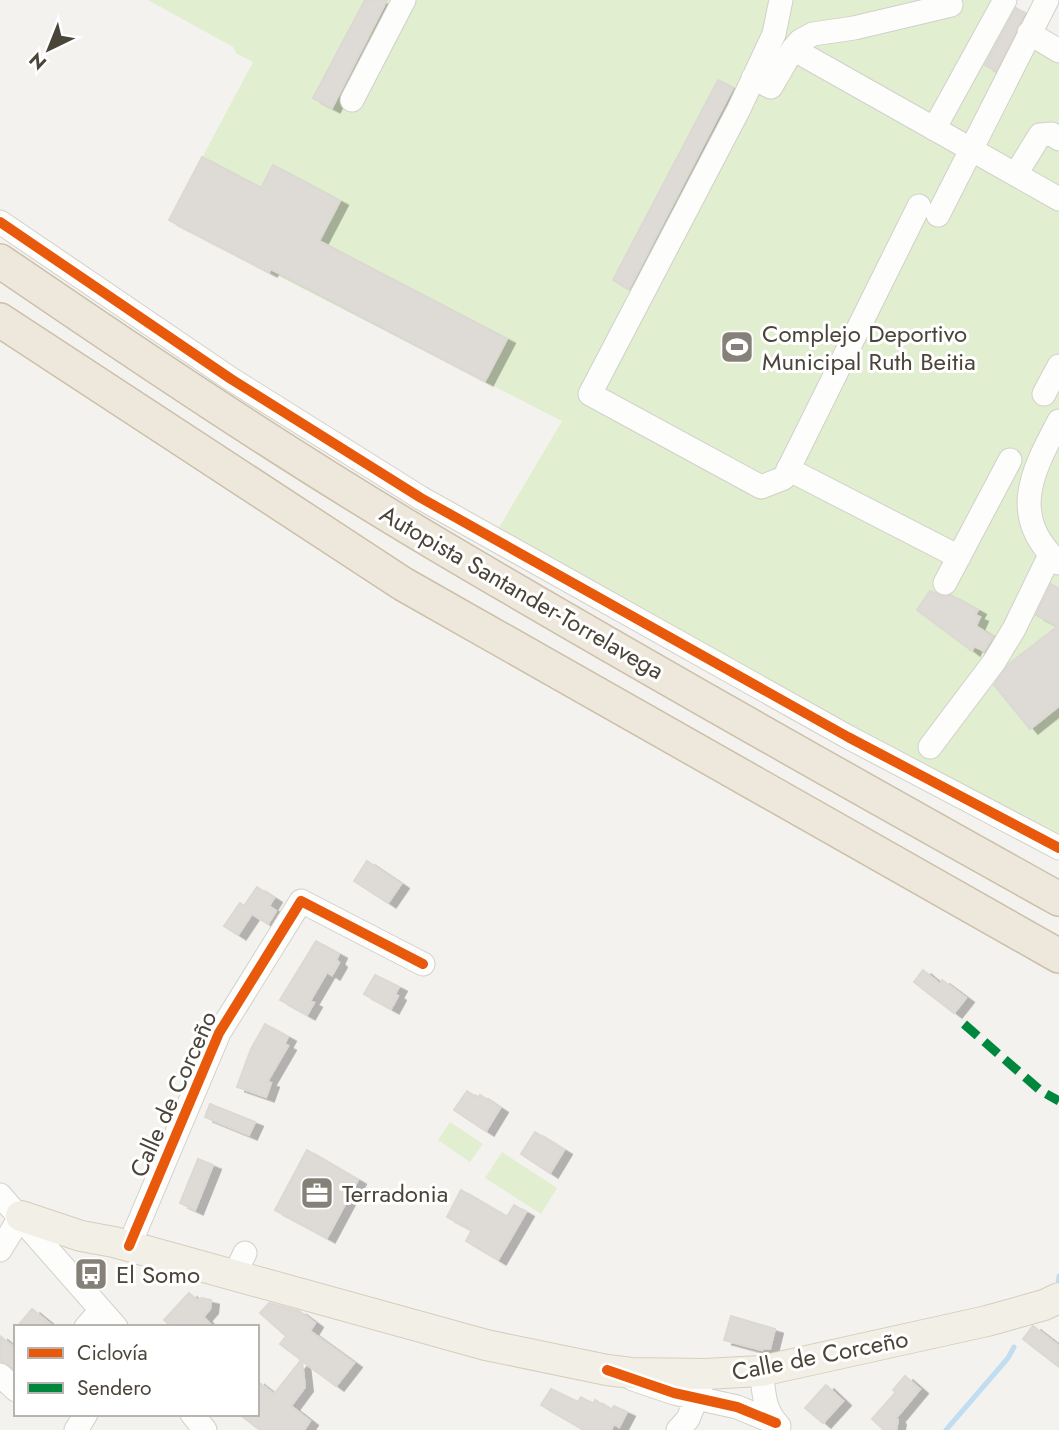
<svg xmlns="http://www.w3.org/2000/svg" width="1059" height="1430" viewBox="0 0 1059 1430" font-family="Jost,sans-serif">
	<defs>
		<filter id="shadow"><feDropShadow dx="8" dy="4.5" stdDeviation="0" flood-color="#0004"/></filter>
	</defs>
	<rect width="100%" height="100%" fill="#f4f2ee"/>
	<path fill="#e1eecf" d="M148 0H990L1011 10 1017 8 1024 12 1026 18 1059 38V837L683 635 497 531 562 421 169 220 253 62 236 53 233 47Z
		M450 1122 483 1144 470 1162 438 1140Z
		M502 1152 557 1188 541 1214 485 1178Z"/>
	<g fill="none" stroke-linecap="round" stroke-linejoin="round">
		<path stroke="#c0ddf1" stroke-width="5" d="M1058 1286 1059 1276
			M946 1430 1008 1358 1014 1347"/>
	</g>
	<path fill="#dedbd6" stroke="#dcd9d4" stroke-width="2" filter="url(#shadow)" d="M365 0H387L332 108 313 98Z
		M1016 8 1025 13 996 71 985 65Z
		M718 80 733 88 629 289 613 280Z
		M202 157 261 188 273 165 340 201 319 241 507 339 485 381 271 269 269 272 169 220Z
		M1051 584 1059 589V706L1030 729 994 685 1009 664 1058 626 1036 615Z
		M930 591 945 597 951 595 978 610 975 615 980 617 976 626 993 637 984 651 974 646 972 651 917 610Z
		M367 861 401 884 388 903 354 881Z
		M257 887 274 898 269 906 276 911 268 924 252 914 238 935 224 926 240 903 244 906Z
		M316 941 339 954 336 960 339 963 332 975 327 972 310 1001 314 1003 307 1015 280 1000Z
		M923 970 940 984 942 980 966 998 954 1013 914 982Z
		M375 975 399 987 395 994 398 996 391 1009 364 994Z
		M265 1024 288 1037 284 1044 288 1046 267 1082 271 1083 266 1097 237 1087 251 1049Z
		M467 1091 478 1098 480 1095 500 1108 486 1131 454 1110Z
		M210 1104 255 1122 249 1135 205 1117Z
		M535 1132 564 1150 550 1173 521 1154Z
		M307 1150 358 1180 327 1238 275 1210Z
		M198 1159 213 1165 195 1210 180 1203Z
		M461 1190 507 1217 514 1205 526 1212 498 1260 466 1241 472 1230 447 1217Z
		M189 1293 197 1300 202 1298 211 1300 210 1309 203 1317 213 1327H172L164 1320Z
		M269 1303 299 1311 315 1323 310 1331 354 1363 336 1386 302 1361 305 1387 291 1406 310 1421 304 1430H260L239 1414H257V1381L274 1394 301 1360 280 1344 286 1336 260 1313Z
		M32 1309 54 1327H17Z
		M731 1316 775 1329 770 1349 763 1348 762 1350 724 1340Z
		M1033 1326 1059 1346V1367L1023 1339Z
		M0 1336 16 1349V1371L0 1361Z
		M905 1376 920 1389 896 1418 898 1420 896 1430H884L872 1419 896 1392 893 1390Z
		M826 1385 843 1401 823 1423 805 1408Z
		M551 1389 578 1402 581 1397 593 1404 595 1400 611 1410 614 1406 627 1412 619 1427 614 1424 611 1430H584L541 1405Z"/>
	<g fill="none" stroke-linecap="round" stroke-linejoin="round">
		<defs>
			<path id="minor" d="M781 0 774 34 739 109 590 394 761 487 784 478 919 206
				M1029 33 1059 51
				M793 49 1059 199
				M753 78 771 87 793 49 800 41 813 34 854 28 951 5
				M352 100 404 0
				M934 129 1005 0
				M1016 174 1040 135 1052 134 1059 139
				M938 215 1047 0
				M0 222 231 379 421 498 848 737 1059 848
				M1044 394 1059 366
				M1059 421C1032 472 1008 516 1059 563
				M788 469 959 557
				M945 583 1010 460
				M930 747 994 662 1014 629 1050 555
				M0 1195 116 1327
				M129 1246 219 1033 301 901 423 964
				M0 1250 21 1216
				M234 1276 245 1253
				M86 1327 101 1310
				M761 1371C765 1394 762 1407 779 1426
				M0 1375 16 1390
				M633 1379 674 1393 737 1407 776 1423
				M192 1414 205 1430
				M76 1430 86 1414
				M678 1430 688 1419 702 1384"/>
			<path id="major" d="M21 1216 81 1236 114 1242 486 1345 607 1370 631 1373 705 1374 761 1371 987 1321 1044 1305 1059 1298"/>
			<path id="highway" d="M0 261C142 358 285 454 433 542 639 664 849 782 1059 899
				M0 320 403 584 1059 956"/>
		</defs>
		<use href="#minor" stroke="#d2d0cb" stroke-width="25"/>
		<use href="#major" stroke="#d6cebb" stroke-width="32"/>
		<use href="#highway" stroke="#ccbfa9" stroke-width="36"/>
		<use href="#minor" stroke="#fdfdfc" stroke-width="23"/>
		<use href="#major" stroke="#f2efe6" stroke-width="30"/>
		<use href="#highway" stroke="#ede8db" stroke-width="33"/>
		<path stroke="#00873e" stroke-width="9" stroke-dasharray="18 9" stroke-linecap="butt" d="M964 1024 1041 1091 1059 1101"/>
		<defs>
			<path id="cycleway" d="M0 222 231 379 421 498 848 737 1059 848
				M129 1246 219 1033 301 901 423 964
				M607 1370 674 1393 737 1407 776 1423"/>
		</defs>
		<use href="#cycleway" stroke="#fff" stroke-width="15"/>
		<use href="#cycleway" stroke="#e8590c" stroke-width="10"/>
	</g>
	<defs>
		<symbol id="stadium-square" viewBox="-11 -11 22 22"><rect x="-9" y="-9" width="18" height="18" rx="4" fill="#868178" stroke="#fff"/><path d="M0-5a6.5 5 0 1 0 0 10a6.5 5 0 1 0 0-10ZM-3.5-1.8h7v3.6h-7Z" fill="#fff"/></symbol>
		<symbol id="office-square" viewBox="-11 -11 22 22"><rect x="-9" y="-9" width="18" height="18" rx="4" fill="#868178" stroke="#fff"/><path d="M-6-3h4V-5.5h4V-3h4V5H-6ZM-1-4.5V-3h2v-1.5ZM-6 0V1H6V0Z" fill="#fff"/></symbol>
		<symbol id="bus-square" viewBox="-11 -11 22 22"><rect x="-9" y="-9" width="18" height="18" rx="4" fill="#868178" stroke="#fff"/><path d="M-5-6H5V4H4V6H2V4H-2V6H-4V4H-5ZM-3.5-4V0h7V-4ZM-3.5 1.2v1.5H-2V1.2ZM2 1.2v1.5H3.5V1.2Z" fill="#fff"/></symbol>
	</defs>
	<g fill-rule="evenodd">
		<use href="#stadium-square" x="718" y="328" width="38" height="38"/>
		<use href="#office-square" x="298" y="1174" width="38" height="38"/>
		<use href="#bus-square" x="72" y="1255" width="38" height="38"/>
	</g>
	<g text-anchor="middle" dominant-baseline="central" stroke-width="6" stroke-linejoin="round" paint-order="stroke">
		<g font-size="24" fill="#4b4439" stroke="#fff" text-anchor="start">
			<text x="762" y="333">Complejo Deportivo<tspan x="762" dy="28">Municipal Ruth Beitia</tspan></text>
			<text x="342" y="1193">Terradonia</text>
			<text x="116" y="1274">El Somo</text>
		</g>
		<g font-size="24" fill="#4b4439" stroke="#fff">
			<text transform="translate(522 592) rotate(30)">Autopista Santander-Torrelavega</text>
			<text transform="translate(173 1094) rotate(-66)">Calle de Corceño</text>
			<text transform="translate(820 1355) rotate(-11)">Calle de Corceño</text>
		</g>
	</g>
	<rect x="14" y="1325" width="245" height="91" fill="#ffffff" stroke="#b7b4b0" stroke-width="2"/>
	<rect x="28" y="1348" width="35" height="10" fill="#e8590c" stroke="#b7b4b0" stroke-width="2"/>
	<text x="77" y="1360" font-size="21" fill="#4b4439">Ciclovía</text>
	<rect x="28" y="1383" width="35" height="10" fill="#00873e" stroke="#b7b4b0" stroke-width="2"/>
	<text x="77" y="1395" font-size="21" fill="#4b4439">Sendero</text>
	<g transform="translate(49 49) rotate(223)" stroke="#ffffff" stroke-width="5" paint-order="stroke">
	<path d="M0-5L12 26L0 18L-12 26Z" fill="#4b4439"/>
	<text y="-10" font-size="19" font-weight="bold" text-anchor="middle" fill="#4b4439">N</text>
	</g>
</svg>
